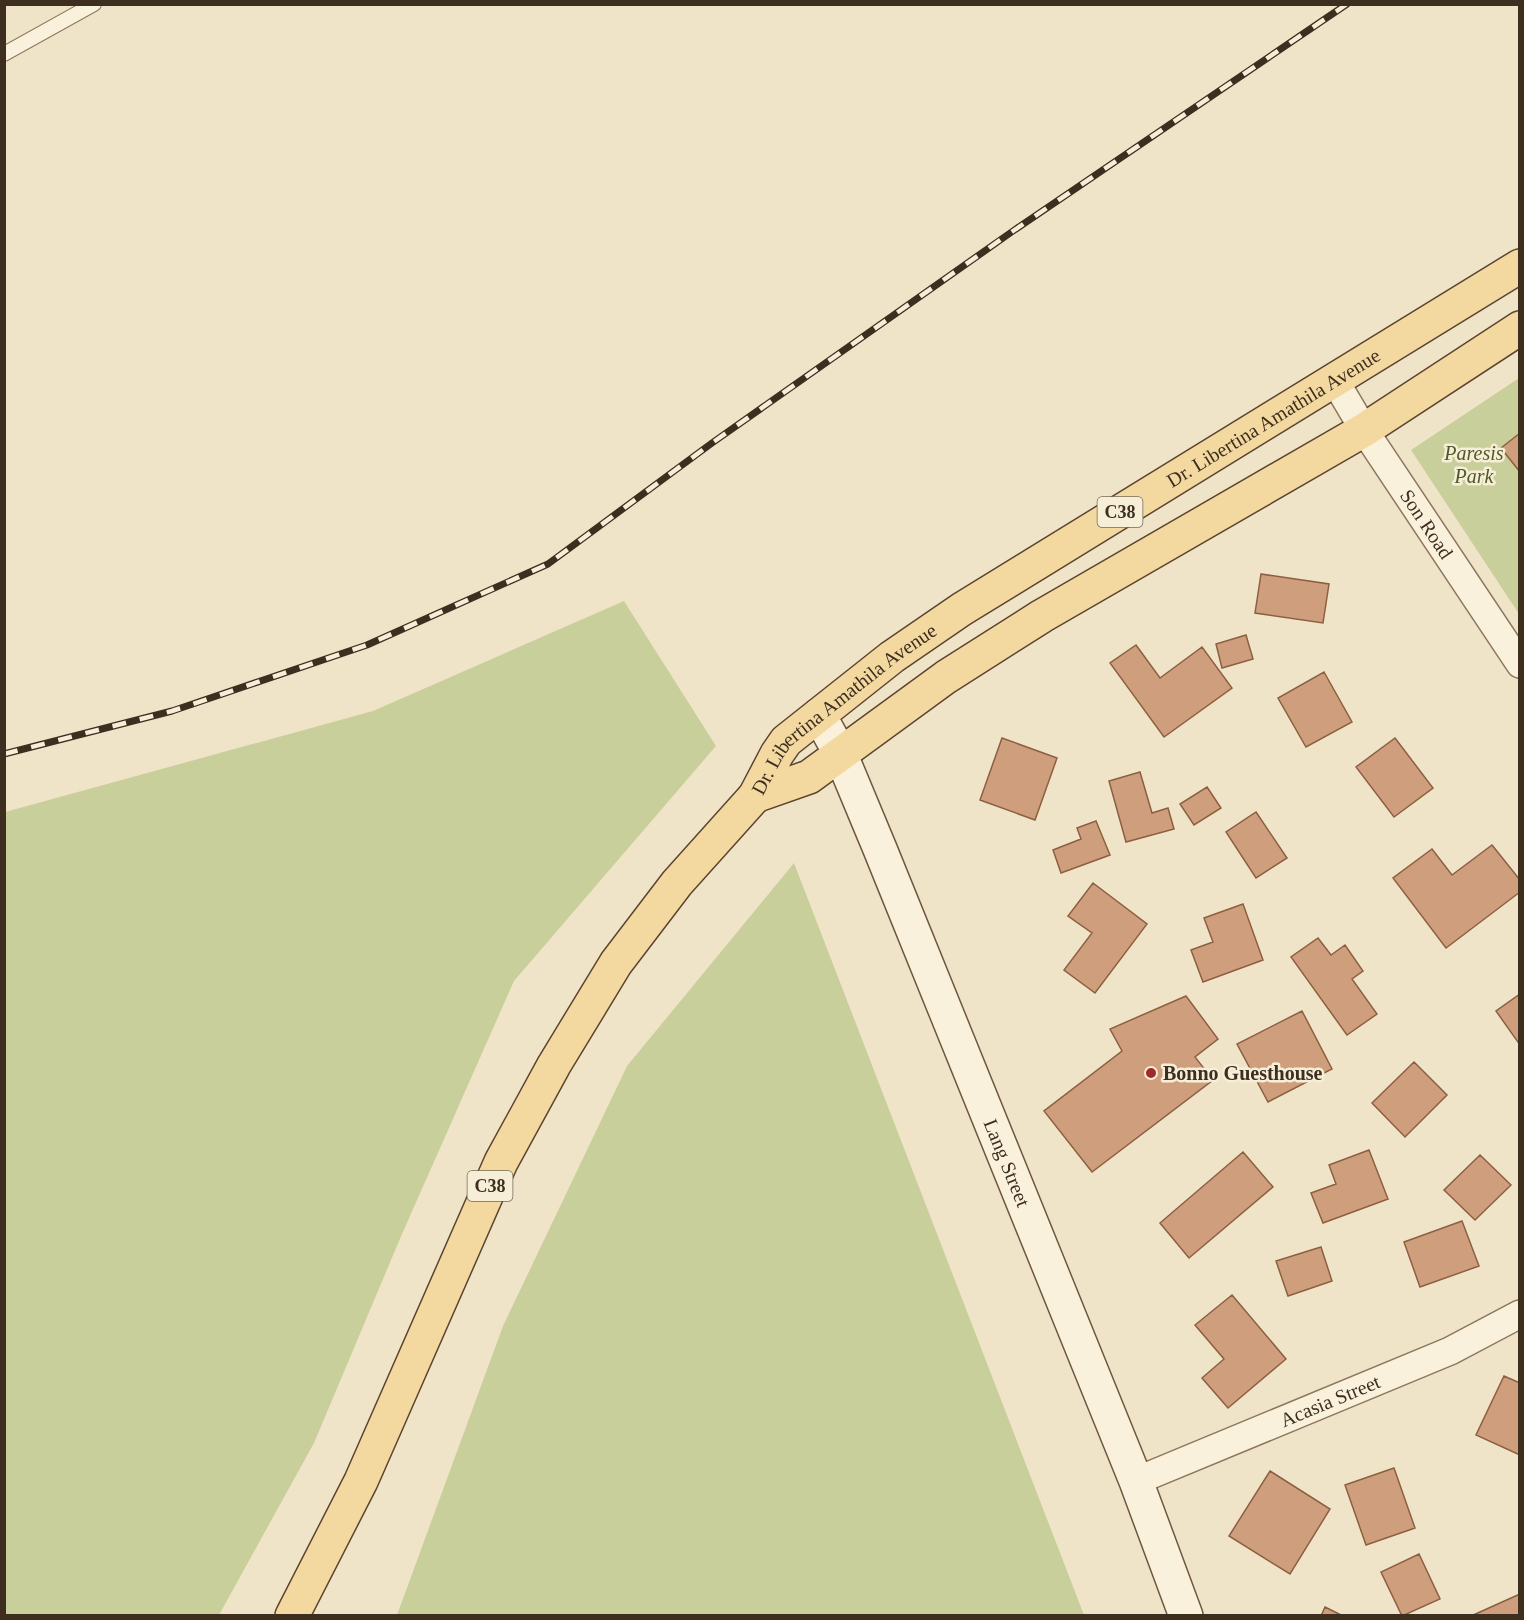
<svg xmlns="http://www.w3.org/2000/svg" width="1524" height="1620" viewBox="0 0 1524 1620" font-family="'Times New Roman',serif">
	<rect width="100%" height="100%" fill="#f0e4c8"/>
	<path fill="#c9cf9b" d="M1519 378V614L1411 450Z
		M624 601 716 746 514 981 402 1234 314 1443 219 1615H5V812L373 711Z
		M794 863 1084 1615H397L503 1326 627 1066Z"/>
	<path fill="#cf9f7d" stroke="#8d5f41" stroke-width="1.5" d="M1520 433V472L1501 448Z
		M1261 574 1329 584 1323 623 1255 613Z
		M1246 635 1253 659 1222 668 1216 644Z
		M1136 645 1160 678 1202 647 1232 688 1164 737 1110 663Z
		M1324 672 1352 722 1306 747 1278 698Z
		M1002 738 1057 758 1035 820 980 800Z
		M1395 738 1433 788 1394 817 1356 767Z
		M1140 772 1152 813 1168 808 1174 829 1126 842 1109 781Z
		M1207 787 1221 808 1194 825 1180 804Z
		M1256 812 1287 858 1256 878 1226 832Z
		M1096 821 1110 855 1061 873 1053 850 1081 839 1077 828Z
		M1492 845 1520 880V892L1446 948 1393 878 1432 849 1452 875Z
		M1093 883 1147 924 1095 993 1064 970 1092 933 1068 916Z
		M1243 904 1263 960 1203 982 1191 950 1213 942 1204 918Z
		M1318 938 1331 955 1345 945 1363 971 1352 979 1377 1014 1347 1035 1291 957Z
		M1520 994V1045L1496 1011Z
		M1186 996 1218 1039 1195 1057 1213 1080 1092 1172 1044 1111 1122 1051 1110 1029Z
		M1302 1011 1332 1069 1268 1102 1237 1044Z
		M1414 1062 1447 1095 1405 1137 1372 1103Z
		M1369 1150 1388 1199 1323 1223 1311 1193 1336 1184 1329 1165Z
		M1243 1152 1273 1187 1189 1258 1160 1223Z
		M1480 1155 1511 1185 1475 1220 1444 1190Z
		M1462 1221 1479 1266 1420 1287 1404 1242Z
		M1321 1247 1332 1281 1288 1296 1276 1261Z
		M1232 1295 1286 1359 1228 1408 1202 1378 1224 1359 1195 1325Z
		M1504 1376 1520 1383V1455L1476 1435Z
		M1394 1468 1415 1528 1366 1545 1345 1485Z
		M1270 1471 1330 1509 1290 1574 1229 1536Z
		M1419 1554 1440 1599 1402 1616 1381 1572Z
		M1520 1594V1616H1471Z
		M1325 1607 1343 1616H1321Z"/>
	<g fill="none" stroke-linecap="round" stroke-linejoin="round">
		<defs>
			<path id="lane" d="M4 54 94 4"/>
			<g id="street">
				<path id="s1" d="M1335 381 1364 430 1520 664"/>
				<path id="s2" d="M1136 1481 1450 1351 1520 1314"/>
			</g>
			<g id="secondary">
				<path id="s3" d="M819 715 840 753 880 849 1136 1481 1186 1616"/>
			</g>
			<g id="primary">
				<path d="M755 796 809 777 946 677 1042 616 1364 430 1520 328"/>
				<path id="s4" d="M292 1616 361 1481 501 1162 554 1065 616 963 677 883 755 796 777 754 786 741 892 657 962 609 1520 266"/>
			</g>
		</defs>
		<use href="#lane" stroke="#8d765c" stroke-width="16"/>
		<use href="#street" stroke="#8d765c" stroke-width="30"/>
		<use href="#secondary" stroke="#6f573f" stroke-width="36"/>
		<use href="#primary" stroke="#5b4430" stroke-width="36"/>
		<use href="#lane" stroke="#faf1dc" stroke-width="14"/>
		<use href="#street" stroke="#faf1dc" stroke-width="27"/>
		<use href="#secondary" stroke="#faf1dc" stroke-width="33"/>
		<use href="#primary" stroke="#f3d9a0" stroke-width="33"/>
		<defs>
			<path id="rail" d="M4 754 172 711 367 645 548 564 712 443 1013 231 1347 4"/>
		</defs>
		<use href="#rail" stroke="#3d2e20" stroke-width="7"/>
		<use href="#rail" stroke="#f7eed8" stroke-width="4.5" stroke-dasharray="14" stroke-linecap="butt"/>
	</g>
	<circle fill="#9e2a2b" stroke="#f7eed8" stroke-width="2" cx="1151" cy="1073" r="6"/>
	<g text-anchor="middle" dominant-baseline="central" stroke-width="5" stroke-linejoin="round" paint-order="stroke">
		<g fill="#f7eed8" stroke="#756857" stroke-width="1.5">
			<rect x="1097.5" y="497" width="45" height="30" rx="4.5"/>
			<rect x="467.5" y="1171" width="45" height="30" rx="4.5"/>
		</g>
		<g font-size="18" font-weight="bold" fill="#3d2e20">
			<text x="1120" y="512">C38</text>
			<text x="490" y="1186">C38</text>
		</g>
		<g font-size="20" fill="#3d2e20" stroke="#f7eed8">
			<text stroke="none"><textPath href="#s4" startOffset="1596">Dr. Libertina Amathila Avenue</textPath></text>
			<text stroke="none"><textPath href="#s1" startOffset="170">Son Road</textPath></text>
			<text stroke="none"><textPath href="#s4" startOffset="1074">Dr. Libertina Amathila Avenue</textPath></text>
			<text stroke="none"><textPath href="#s3" startOffset="486">Lang Street</textPath></text>
			<text stroke="none"><textPath href="#s2" startOffset="210">Acasia Street</textPath></text>
		</g>
		<g font-size="20" font-style="italic" fill="#4d5a26" stroke="#f7eed8">
			<text x="1474" y="453">Paresis<tspan x="1474" dy="23">Park</tspan></text>
		</g>
		<g font-size="20" font-weight="bold" fill="#3d2e20" stroke="#f7eed8" text-anchor="start">
			<text x="1163" y="1073">Bonno Guesthouse</text>
		</g>
	</g>
	<rect width="1524" height="1620" fill="none" stroke="#3d2e20" stroke-width="12"/>
</svg>
